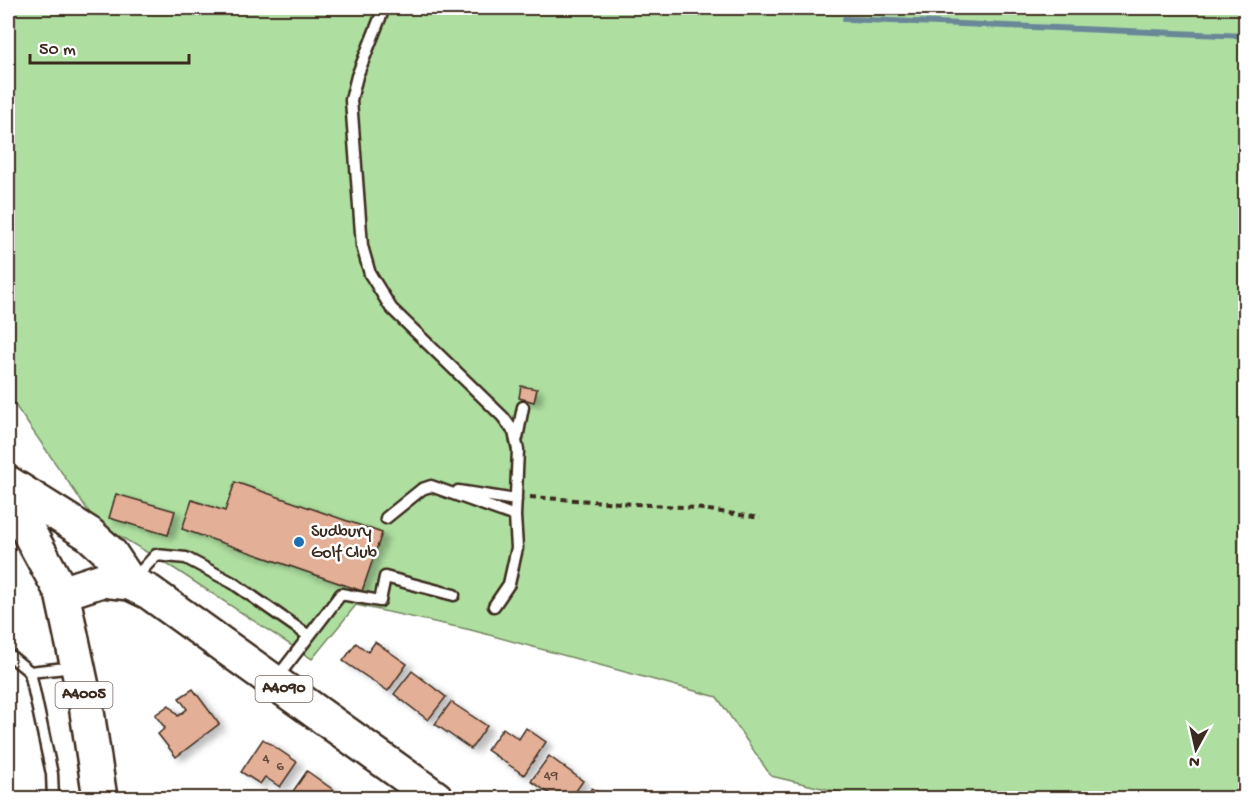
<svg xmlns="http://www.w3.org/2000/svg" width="1253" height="806" viewBox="0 0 1253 806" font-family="'Gochi Hand',sans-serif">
	<defs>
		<filter id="shadow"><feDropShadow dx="6" dy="4" stdDeviation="3" flood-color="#0004"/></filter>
	</defs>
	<rect width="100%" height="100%" fill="#fff"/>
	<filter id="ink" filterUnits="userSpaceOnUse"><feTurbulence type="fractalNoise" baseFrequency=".0167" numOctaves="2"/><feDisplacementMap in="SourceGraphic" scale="12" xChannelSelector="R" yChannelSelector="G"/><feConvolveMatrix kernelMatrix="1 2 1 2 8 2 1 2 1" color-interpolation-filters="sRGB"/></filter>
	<g filter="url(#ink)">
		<path fill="#aedfa0" stroke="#74845f" stroke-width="1.5" d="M8 8H1245V798H864L771 776 717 697 471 630 356 605 312 659 175 569 96 522 8 395Z"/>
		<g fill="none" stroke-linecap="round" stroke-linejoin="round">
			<path stroke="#6a8798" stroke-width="6" d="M845 19 1246 36"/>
		</g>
		<path fill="#e3af96" stroke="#3b2a1e" stroke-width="1.5" filter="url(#shadow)" d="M521 386 537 389 534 402 519 398Z
			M235 482 382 533 362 591 182 529 192 500 225 511Z
			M116 494 175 511 168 535 109 518Z
			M375 642 407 664 388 691 343 661 356 643 368 652Z
			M412 671 446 697 428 720 394 694Z
			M193 689 219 724 176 757 158 734 165 728 155 715 169 705 178 716 187 709 179 698Z
			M451 702 487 726 471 749 435 724Z
			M503 728 519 739 526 728 546 742 524 775 487 750Z
			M263 739 297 762 280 787 265 777 260 784 241 772Z
			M549 756 583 781 571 798H556L531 781Z
			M307 771 339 794 336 798H291L289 797Z
			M592 788 606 798H584Z"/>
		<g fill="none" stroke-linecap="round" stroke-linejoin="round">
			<defs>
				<path id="lane" d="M384 8 357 76 351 100 362 246 370 274 391 308 503 417 514 432 518 450 515 516
					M517 438 523 407
					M458 491 516 500
					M386 518 422 489 431 486 515 516 517 548 509 584 494 606
					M132 581 156 555 186 558 233 583 309 636 276 679
					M309 636 341 594 380 601 385 577 454 595
					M8 654 30 672 52 774 53 798
					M30 672 74 667"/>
				<path id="primary" d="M8 483 89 534 110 553 130 583
					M8 494 62 593 86 705 100 798
					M62 593 102 580 130 583 149 592 436 798"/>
			</defs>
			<use href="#lane" stroke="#3b2a1e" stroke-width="15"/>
			<use href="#primary" stroke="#3b2a1e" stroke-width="38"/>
			<path stroke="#3b2a1e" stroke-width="4" stroke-dasharray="6 4.5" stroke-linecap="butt" d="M530 497 696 508 760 518"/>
			<use href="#lane" stroke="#fff" stroke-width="10"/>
			<use href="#primary" stroke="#fff" stroke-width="33"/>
		</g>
	</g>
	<circle fill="#1f6fb2" stroke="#fff" stroke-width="2" cx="299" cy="542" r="6"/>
	<g text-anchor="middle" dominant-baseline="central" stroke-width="5" stroke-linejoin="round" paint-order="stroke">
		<g font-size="15" fill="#654b3c">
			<text x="266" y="759">4</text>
			<text x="280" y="767">6</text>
			<text x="551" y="776">49</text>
		</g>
		<g fill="#fff" stroke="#766a62" stroke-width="1.5">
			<rect x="255.5" y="676" width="57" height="26" rx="4.5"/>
			<rect x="55.5" y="682" width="57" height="26" rx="4.5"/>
		</g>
		<g font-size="16" font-weight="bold" fill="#3b2a1e">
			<text x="284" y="689">A4090</text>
			<text x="84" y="695">A4005</text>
		</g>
		<g font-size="18" fill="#3b2a1e" stroke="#fff" text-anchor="start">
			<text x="311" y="532">Sudbury<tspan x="311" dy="21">Golf Club</tspan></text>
		</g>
	</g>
	<rect width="1253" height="806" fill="none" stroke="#fff" stroke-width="30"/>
	<rect x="15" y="15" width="1223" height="776" fill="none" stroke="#3b2a1e" stroke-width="2" filter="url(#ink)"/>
	<g transform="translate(1196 749) rotate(188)" stroke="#ffffff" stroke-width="4.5" paint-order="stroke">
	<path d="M0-4.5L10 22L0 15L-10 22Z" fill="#3b2a1e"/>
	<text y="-9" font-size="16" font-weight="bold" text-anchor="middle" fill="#3b2a1e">N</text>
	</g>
	<path d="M30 54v9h159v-9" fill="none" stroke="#3b2a1e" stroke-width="3"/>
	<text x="39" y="54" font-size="18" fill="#3b2a1e" stroke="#ffffff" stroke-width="4.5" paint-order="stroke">50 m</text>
</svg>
